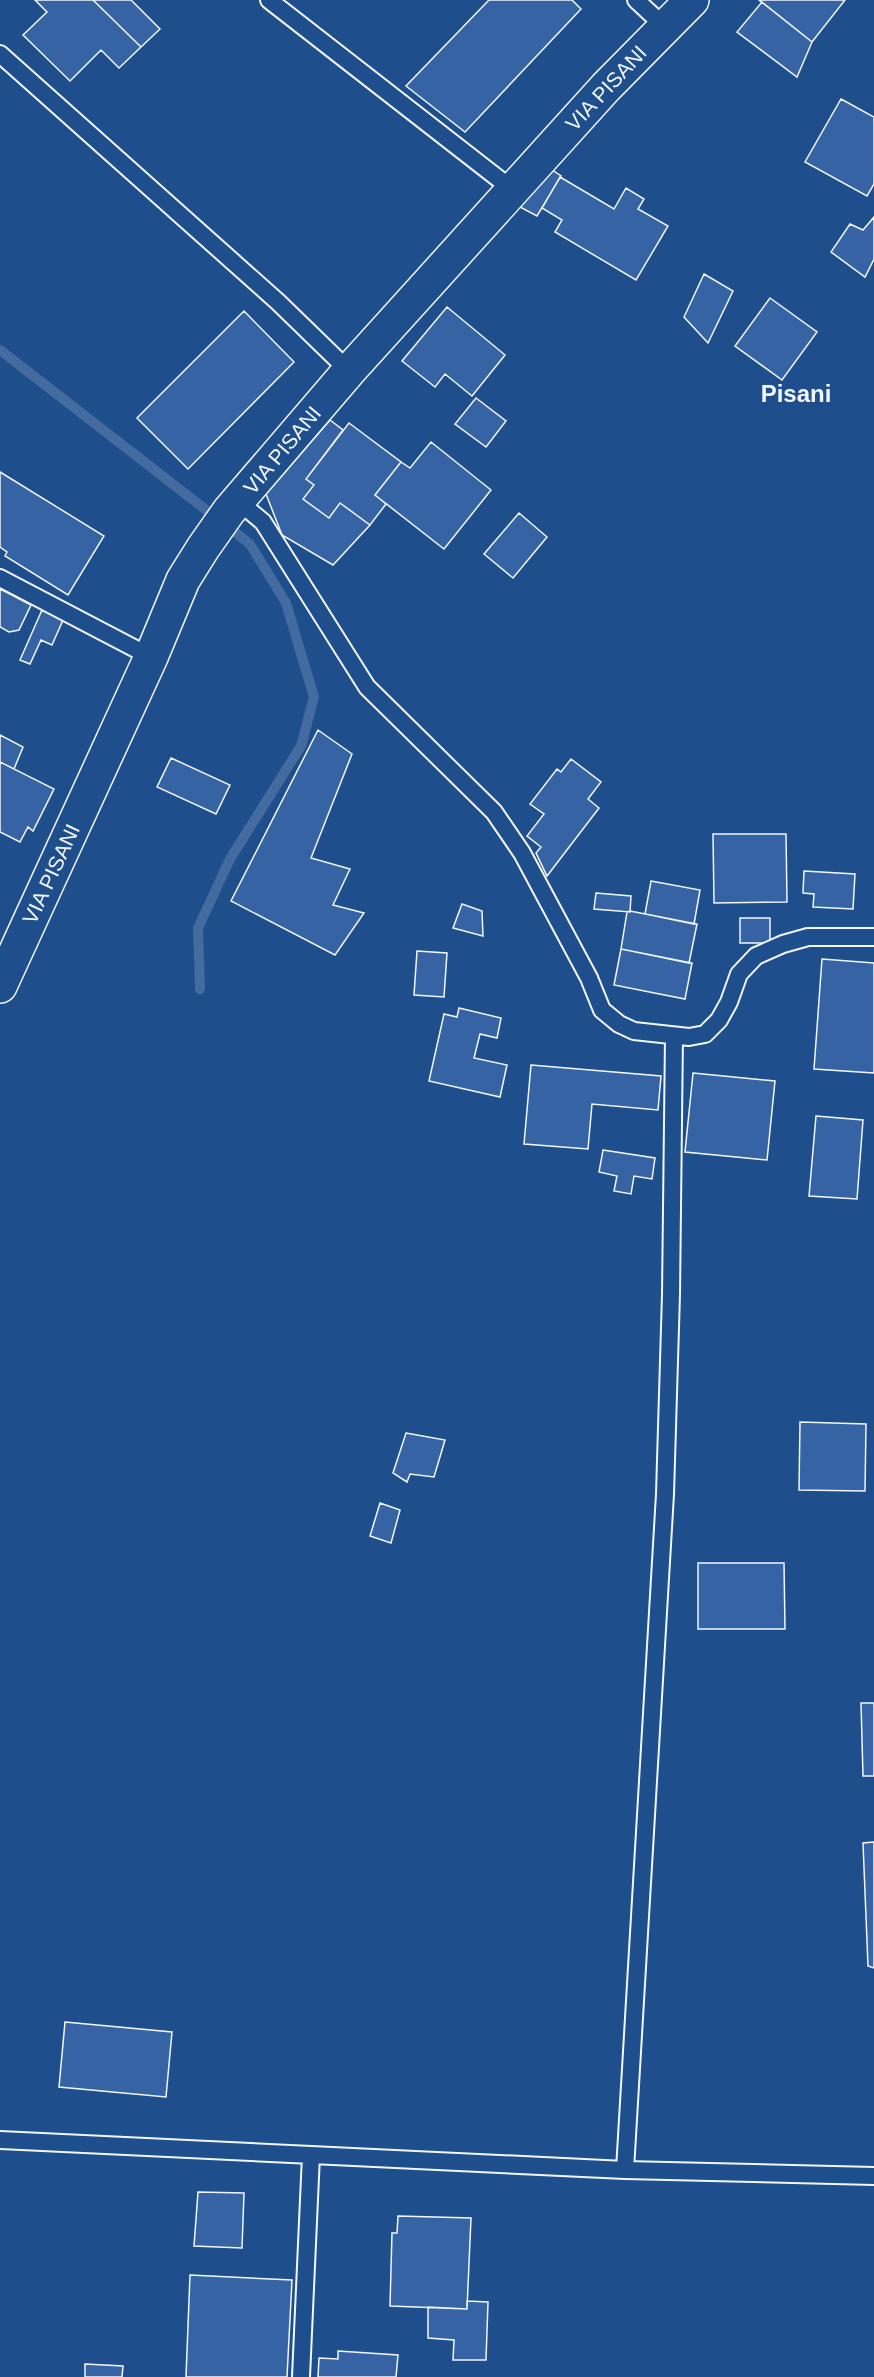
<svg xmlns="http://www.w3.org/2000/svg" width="874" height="2377" viewBox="0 0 874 2377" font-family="Arial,sans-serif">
	<rect width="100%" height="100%" fill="#1f4e8c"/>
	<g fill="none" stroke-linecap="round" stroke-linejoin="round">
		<path stroke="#446ba0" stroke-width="10" d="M0 350 250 544 286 603 314 697 301 746 230 859 198 928 200 989"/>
	</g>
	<path fill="#3563a3" stroke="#f2f6ff" stroke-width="1.5" d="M35 0H93L141 47 119 68 101 50 70 81 23 35 47 12Z
		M93 0H131L160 29 141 47Z
		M489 0H572L581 9 465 132 406 86Z
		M759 0H845L812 42Z
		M762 2 812 42 797 77 737 32Z
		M841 99 874 117V184L867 196 805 162Z
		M545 165 561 176 537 216 520 207Z
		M560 177 614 209 626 188 644 199 638 209 668 226 636 280 555 232 562 220 542 208Z
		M874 217V259L865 277 831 252 850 224 863 230Z
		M704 274 733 291 708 343 684 317Z
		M770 298 817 332 782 380 735 346Z
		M447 307 505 355 472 396 445 374 435 387 402 361Z
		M244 311 294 362 188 469 137 418Z
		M476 398 506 421 486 447 455 424Z
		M330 420 343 430 306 479 314 485 303 499 329 518 340 503 370 525 333 565 282 535 266 494Z
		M349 423 401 462 375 495 386 504 370 525 340 503 329 518 303 499 314 485 306 479Z
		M431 442 491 490 444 549 375 495 401 462 410 468Z
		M0 472 104 536 68 595 5 556 7 552 0 547Z
		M519 513 547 537 513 578 484 554Z
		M0 589 31 605 19 630 9 632 0 627Z
		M42 610 63 620 52 645 41 640 30 664 20 660Z
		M318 730 352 754 311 858 350 869 333 905 364 913 335 955 231 901Z
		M0 735 23 747 14 769 0 762Z
		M171 758 230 785 216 814 157 787Z
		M571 759 601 782 588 799 599 808 547 876 536 853 541 847 527 836 544 814 530 804 557 769 561 772Z
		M0 762 54 789 33 831 28 827 20 842 0 832Z
		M713 834H786L787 902 714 903Z
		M804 871 855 874 853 909 813 907 814 894 803 893Z
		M651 881 700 890 694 924 645 914Z
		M596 893 631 896 630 912 594 909Z
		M462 904 482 911 483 936 453 928Z
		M630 911 697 924 689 963 621 949 627 912Z
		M740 918H770V943H740Z
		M621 949 692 963 685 999 614 985Z
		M417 951 447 953 444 997 414 995Z
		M822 959 874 963V1073L814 1069Z
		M459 1008 501 1018 497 1038 480 1034 474 1058 507 1065 500 1097 429 1081 444 1014 457 1017Z
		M531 1065 661 1076 658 1110 592 1104 588 1149 524 1144Z
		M693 1073 775 1081 767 1160 685 1152Z
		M816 1116 863 1120 857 1199 809 1196Z
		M603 1150 655 1158 652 1179 634 1176 631 1194 614 1191 617 1176 599 1172Z
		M800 1422 866 1424 865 1491 799 1490Z
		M406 1433 445 1440 434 1477 410 1474 407 1482 393 1473Z
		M380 1503 400 1510 391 1543 370 1536Z
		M698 1563H784L785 1629H698Z
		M861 1703H874V1776H863Z
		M874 1842V1968L868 1966 863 1843Z
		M65 2022 172 2032 166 2097 59 2087Z
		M198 2192 244 2193 242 2248 194 2246Z
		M398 2216 471 2218 467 2309 390 2306 392 2233H397Z
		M190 2275 292 2280 287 2377H186Z
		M467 2301 488 2302 486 2360H453L454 2340 428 2338V2307L467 2309Z
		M338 2351 398 2355 396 2377H318L319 2358 338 2359Z
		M85 2364 123 2366 122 2377H85Z"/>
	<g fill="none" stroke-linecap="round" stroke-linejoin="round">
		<defs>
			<path id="lane" d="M269 0 513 190
				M636 0 665 27
				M0 54 278 302 349 371
				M238 501 263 522 367 687 494 812 522 853 589 978 602 1010 619 1024 634 1031 689 1037 705 1034 719 1020 729 1002 739 974 756 956 783 944 808 937H874
				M0 578 151 657
				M0 2140 625 2170 874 2176
				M625 2170 665 1494 671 1294 674 1036
				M301 2377 311 2155"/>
			<path id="street" d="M0 986 151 657 183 580 203 548 229 511 349 371 606 87 692 0"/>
		</defs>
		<use href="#lane" stroke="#f2f6ff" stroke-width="20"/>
		<use href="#street" stroke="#f2f6ff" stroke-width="36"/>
		<use href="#lane" stroke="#1f4e8c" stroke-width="16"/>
		<use href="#street" stroke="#1f4e8c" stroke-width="33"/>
	</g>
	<g text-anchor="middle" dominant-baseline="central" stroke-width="4.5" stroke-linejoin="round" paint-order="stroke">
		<g font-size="21" fill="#f2f6ff" stroke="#1f4e8c">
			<text transform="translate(606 88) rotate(-47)">VIA PISANI</text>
			<text transform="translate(282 450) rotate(-50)">VIA PISANI</text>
			<text transform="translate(51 874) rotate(-65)">VIA PISANI</text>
		</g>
		<g font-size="24" font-weight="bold" fill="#f2f6ff" stroke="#1f4e8c">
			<text x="796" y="393">Pisani</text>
		</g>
	</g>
</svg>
